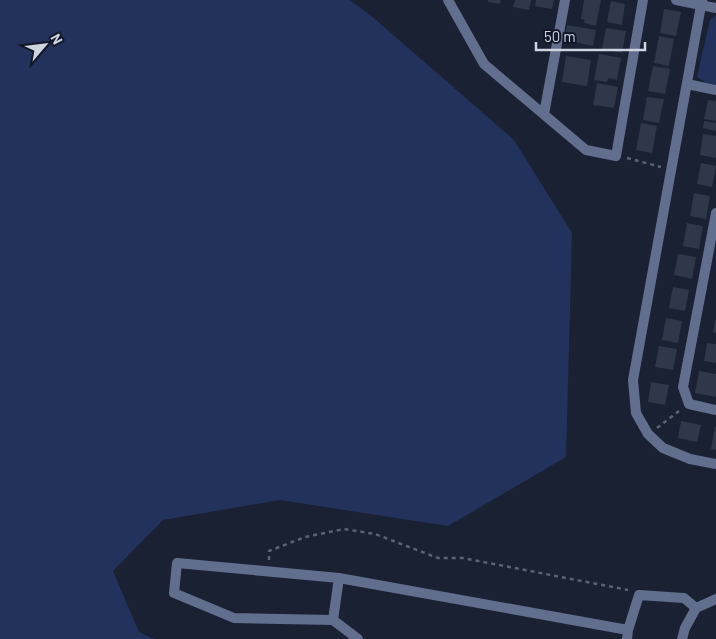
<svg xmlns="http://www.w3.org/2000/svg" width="716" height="639" viewBox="0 0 716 639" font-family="Barlow,sans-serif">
	<rect width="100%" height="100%" fill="#1a2133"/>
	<path fill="#23325d" d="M0 0H350L375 19 514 140 572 233 566 457 448 526 280 500 163 520 113 571 139 632 154 639H0Z
		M716 15V85L707 83 697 77 710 20Z"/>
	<path fill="#2f374b" d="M488 0H501L500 4 488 2Z
		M515 0H531L529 10 513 7Z
		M536 0H554L552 9 535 6Z
		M584 0H601L596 26 584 23 585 20 581 19Z
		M611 1 625 4 622 25 607 22Z
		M664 9 681 12 676 36 660 33Z
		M567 25 596 30 593 46 564 40Z
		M606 28 626 31 622 53 602 49Z
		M659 36 674 39 669 66 654 63Z
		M599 54 621 58 617 80 608 78 607 82 594 80Z
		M566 56 591 60 587 86 562 82Z
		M653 66 670 69 665 94 648 91Z
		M597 83 618 87 614 108 593 105Z
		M647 97 664 99 659 123 643 120Z
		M708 100 716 101V121L704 119Z
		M704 121 716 123V131L703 128Z
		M641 123 657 126 652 153 636 150Z
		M703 134 716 136V158L700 155Z
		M701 163 716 166 712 187 697 184Z
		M694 193 710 196 706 219 690 216Z
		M687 223 703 226 699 249 683 246Z
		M678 254 696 257 692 279 674 275Z
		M673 287 689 290 685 311 669 308Z
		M666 318 682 321 678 343 662 340Z
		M715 320H716V333L713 332Z
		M707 343 716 344V363L704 361Z
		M659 346 677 349 673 370 655 367Z
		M699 371 716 374V397L695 393Z
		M651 382 669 385 665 405 648 402Z
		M681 421 701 425 697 442 678 438Z
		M715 427H716V450L711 449Z"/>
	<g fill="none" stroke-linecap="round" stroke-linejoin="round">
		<path stroke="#5b6272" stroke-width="2.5" stroke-dasharray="4 4" stroke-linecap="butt" d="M627 158 661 167
			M657 428 679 411
			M269 560V551L305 537 344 529 375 534 438 558H463L628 590"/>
		<path stroke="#616e8d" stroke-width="10" d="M448 0 484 64 586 150 616 156 643 0
			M676 0 716 8
			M687 84 716 90
			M544 114 565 0
			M716 213 683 387 689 404 716 410
			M333 620 339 578
			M358 639 333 620 234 618 174 593 177 563 339 578 628 630
			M627 639 628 630 639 595 684 598 696 608"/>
		<path stroke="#616e8d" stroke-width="10" d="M702 0 633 380 636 413 648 434 663 448 690 459 716 464
			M682 639 685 628 696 608 716 599"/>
	</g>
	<g transform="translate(45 45) rotate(62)" stroke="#111729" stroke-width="4" paint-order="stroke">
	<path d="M0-4L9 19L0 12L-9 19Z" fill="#ced4e0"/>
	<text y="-8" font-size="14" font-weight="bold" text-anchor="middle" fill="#ced4e0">N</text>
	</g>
	<path d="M536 42v8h109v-8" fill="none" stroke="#ced4e0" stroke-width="2.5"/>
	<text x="544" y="42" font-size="15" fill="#ced4e0" stroke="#111729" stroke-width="4" paint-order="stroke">50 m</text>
</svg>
